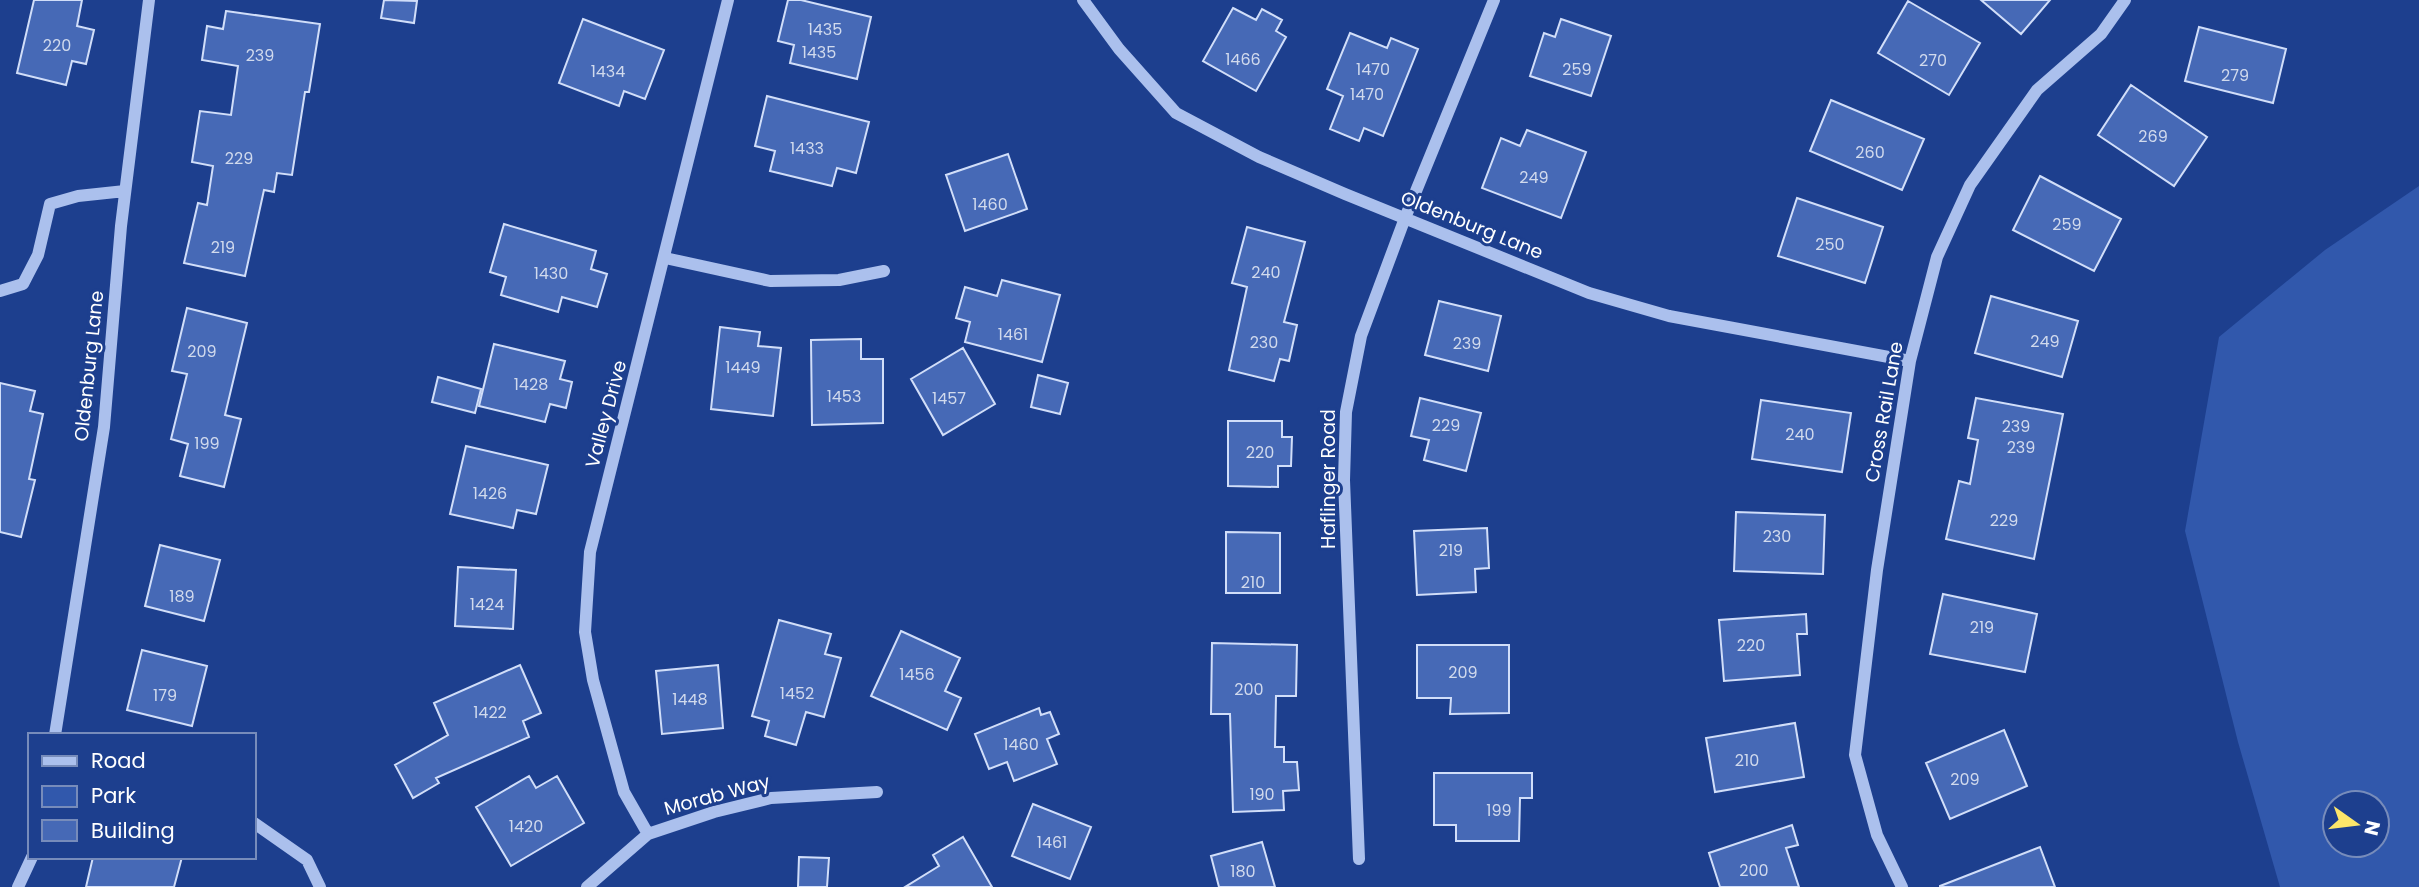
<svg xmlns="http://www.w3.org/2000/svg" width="2419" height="887" viewBox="0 0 2419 887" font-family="Poppins,sans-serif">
	<rect width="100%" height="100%" fill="#1d3f8e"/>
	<path fill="#3158ac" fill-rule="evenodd" d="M2419 186V887H2280L2238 742 2185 531 2219 337 2325 250ZM2335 803H2377V845H2335Z"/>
	<path fill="#4669b6" stroke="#d1def9" stroke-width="2" d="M34 0H82L77 26 94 30 86 64 72 61 66 85 17 73Z
		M384 0 417 1 414 23 381 18Z
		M788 0H801L871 17 857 79 790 63 794 45 778 41Z
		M1981 0H2050L2021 34Z
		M1908 1 1980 43 1949 95 1878 53Z
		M1233 8 1256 20 1262 9 1282 20 1276 31 1286 37 1256 91 1203 61Z
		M226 11 320 24 309 92H305L292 175 277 173 274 192 264 190 245 276 184 263 198 203 207 205 213 166 192 162 200 111 231 115 238 66 202 60 207 26 223 29Z
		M583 19 664 50 645 99 624 91 619 106 559 83Z
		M1561 19 1611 36 1591 96 1530 76 1544 33 1555 37Z
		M2199 27 2286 49 2273 103 2185 81Z
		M1350 33 1387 48 1391 38 1418 49 1383 136 1364 128 1359 141 1330 129 1343 96 1327 89Z
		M2131 85 2207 137 2174 186 2098 135Z
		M767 96 869 122 856 173 837 168 832 186 770 171 775 151 755 146Z
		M1831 100 1924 139 1902 190 1810 151Z
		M1527 130 1586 152 1561 218 1482 188 1501 138 1520 146Z
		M1008 154 1027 209 965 231 946 175Z
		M2040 176 2121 219 2094 271 2013 230Z
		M1797 198 1883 227 1865 283 1778 256Z
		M504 224 596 251 591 269 607 274 597 307 562 297 558 312 501 295 506 277 490 272Z
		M1247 227 1305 242 1284 322 1297 325 1289 361 1280 359 1274 381 1229 370 1247 287 1232 283Z
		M1002 280 1060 295 1042 362 965 342 970 322 956 318 965 287 997 296Z
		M1991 296 2078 321 2062 377 1975 353Z
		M1439 301 1501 316 1488 371 1425 355Z
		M187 308 247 323 225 415 241 419 224 487 180 476 188 444 171 439 187 374 172 371Z
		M720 327 760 332 758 346 781 348 773 416 711 409Z
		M861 339V359H883V423L812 425 811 340Z
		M494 344 565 361 560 379 572 382 566 408 550 404 545 422 479 406Z
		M963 348 995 404 943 435 911 379Z
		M1038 375 1068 383 1060 414 1031 407Z
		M438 377 481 389 475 413 432 402Z
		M0 383 35 391 30 411 43 414 29 479 35 480 21 537 0 532Z
		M1420 398 1481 413 1466 471 1424 460 1429 440 1411 436Z
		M1976 398 2063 414 2034 559 1946 539 1959 481 1970 484 1978 440 1968 438Z
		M1761 400 1851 413 1842 472 1752 459Z
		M1228 421H1282V437H1292L1291 466H1278V487L1228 486Z
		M466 446 548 465 536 514 517 510 513 528 450 514Z
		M1736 512 1825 515 1823 574 1734 571Z
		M1487 528 1489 568 1475 569 1476 592 1417 595 1414 531Z
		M1226 532 1280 533V593H1226Z
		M160 545 220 560 204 621 145 606Z
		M458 567 516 570 513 629 455 626Z
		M1943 594 2037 614 2025 672 1930 654Z
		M1806 614 1807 634H1797L1800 675 1724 681 1719 620Z
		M779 620 831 634 825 654 841 658 824 717 806 712 796 745 765 736 769 721 752 716Z
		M901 631 960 658 945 691 961 698 947 730 871 696Z
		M1212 643 1297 645 1296 696H1276L1275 747H1284V762H1297L1299 790 1283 791 1284 810 1233 812 1230 714H1211Z
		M1417 645H1509V713L1450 714 1451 698H1417Z
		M142 650 207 666 192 726 127 710Z
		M520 665 541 713 523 721 529 737 436 778 439 783 413 798 395 765 448 735 434 703Z
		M718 665 723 728 662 734 656 671Z
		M1039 708 1041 715 1050 712 1059 734 1047 739 1057 764 1014 781 1007 762 989 769 975 734Z
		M1795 723 1804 777 1715 792 1706 738Z
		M2004 730 2027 786 1950 819 1926 763Z
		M1434 773H1532V798H1520L1519 841H1456V825H1434Z
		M529 776 536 788 557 776 584 823 511 866 476 807Z
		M1033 804 1091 827 1070 879 1012 856Z
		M1792 825 1798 845 1786 848 1799 887H1720L1709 853Z
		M963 837 992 887H905L939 866 933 855Z
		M1262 842 1275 887H1219L1211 856Z
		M2040 847 2055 887H1940V886Z
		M93 857H182L174 887H86Z
		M799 857 829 858 827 887H798Z"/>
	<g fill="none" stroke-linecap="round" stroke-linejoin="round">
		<path stroke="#abc0ed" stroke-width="12" d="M1083 0 1119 49 1176 113 1259 157 1345 194 1589 293 1669 316 1910 361
			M665 258 770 281 839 280 884 271
			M0 291 23 284 38 255 50 204 78 196 125 191
			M55 735 104 427 121 226 149 0
			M254 823 307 860 320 887
			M648 834 624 792 593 680 585 632 590 552 728 0
			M1359 859 1344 480 1346 412 1361 336 1405 218 1494 0
			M18 887 32 857
			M587 887 648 834 714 812 771 798 877 792
			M1902 887 1877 835 1855 755 1877 570 1910 361 1937 257 1970 185 2037 90 2101 34 2125 0"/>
	</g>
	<g text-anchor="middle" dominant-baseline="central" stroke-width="6" stroke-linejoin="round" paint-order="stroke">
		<g font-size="16" fill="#d1daed">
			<text x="825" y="29">1435</text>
			<text x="57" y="45">220</text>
			<text x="819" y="52">1435</text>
			<text x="260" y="55">239</text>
			<text x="1243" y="59">1466</text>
			<text x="1933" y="60">270</text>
			<text x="1373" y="69">1470</text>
			<text x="1577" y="69">259</text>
			<text x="608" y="71">1434</text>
			<text x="2235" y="75">279</text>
			<text x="1367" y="94">1470</text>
			<text x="2153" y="136">269</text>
			<text x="807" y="148">1433</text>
			<text x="1870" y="152">260</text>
			<text x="239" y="158">229</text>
			<text x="1534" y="177">249</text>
			<text x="990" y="204">1460</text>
			<text x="2067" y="224">259</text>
			<text x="1830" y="244">250</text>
			<text x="223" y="247">219</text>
			<text x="1266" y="272">240</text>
			<text x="551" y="273">1430</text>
			<text x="1013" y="334">1461</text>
			<text x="2045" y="341">249</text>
			<text x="1264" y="342">230</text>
			<text x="1467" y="343">239</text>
			<text x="202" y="351">209</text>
			<text x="743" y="367">1449</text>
			<text x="531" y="384">1428</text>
			<text x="844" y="396">1453</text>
			<text x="949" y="398">1457</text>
			<text x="1446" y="425">229</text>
			<text x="2016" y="426">239</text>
			<text x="1800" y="434">240</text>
			<text x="207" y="443">199</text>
			<text x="2021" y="447">239</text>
			<text x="1260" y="452">220</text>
			<text x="490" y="493">1426</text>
			<text x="2004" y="520">229</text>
			<text x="1777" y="536">230</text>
			<text x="1451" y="550">219</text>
			<text x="1253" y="582">210</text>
			<text x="182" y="596">189</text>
			<text x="487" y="604">1424</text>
			<text x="1982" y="627">219</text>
			<text x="1751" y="645">220</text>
			<text x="1463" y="672">209</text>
			<text x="917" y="674">1456</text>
			<text x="1249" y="689">200</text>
			<text x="797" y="693">1452</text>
			<text x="165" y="695">179</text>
			<text x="690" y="699">1448</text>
			<text x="490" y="712">1422</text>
			<text x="1021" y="744">1460</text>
			<text x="1747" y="760">210</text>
			<text x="1965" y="779">209</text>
			<text x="1262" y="794">190</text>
			<text x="1499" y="810">199</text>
			<text x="526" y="826">1420</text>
			<text x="1052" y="842">1461</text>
			<text x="1754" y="870">200</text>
			<text x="1243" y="871">180</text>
		</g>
		<g font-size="19" fill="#fff" stroke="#1d3f8e">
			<text transform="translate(1472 225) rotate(22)">Oldenburg Lane</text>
			<text transform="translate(89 366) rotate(-84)">Oldenburg Lane</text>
			<text transform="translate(1884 412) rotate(-80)">Cross Rail Lane</text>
			<text transform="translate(606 414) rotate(-75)">Valley Drive</text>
			<text transform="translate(1328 479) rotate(-90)">Haflinger Road</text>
			<text transform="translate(717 795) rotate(-15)">Morab Way</text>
		</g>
	</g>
	<rect x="28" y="733" width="228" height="126" fill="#1d3f8e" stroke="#778cbb" stroke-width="2"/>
	<rect x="42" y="756" width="35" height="10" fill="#abc0ed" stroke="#778cbb" stroke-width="2"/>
	<text x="91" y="768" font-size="21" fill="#ffffff">Road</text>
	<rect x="42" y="786" width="35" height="21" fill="#3158ac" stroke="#778cbb" stroke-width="2"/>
	<text x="91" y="803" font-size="21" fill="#ffffff">Park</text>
	<rect x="42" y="820" width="35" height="21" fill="#4669b6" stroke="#778cbb" stroke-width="2"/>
	<text x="91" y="838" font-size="21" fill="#ffffff">Building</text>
	<g transform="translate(2356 824) rotate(104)"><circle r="33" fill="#1d3f8e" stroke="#778cbb" stroke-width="2"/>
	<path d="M0-5L12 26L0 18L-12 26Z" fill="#fce66a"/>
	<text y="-10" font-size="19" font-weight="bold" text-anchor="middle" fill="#ffffff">N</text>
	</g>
</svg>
